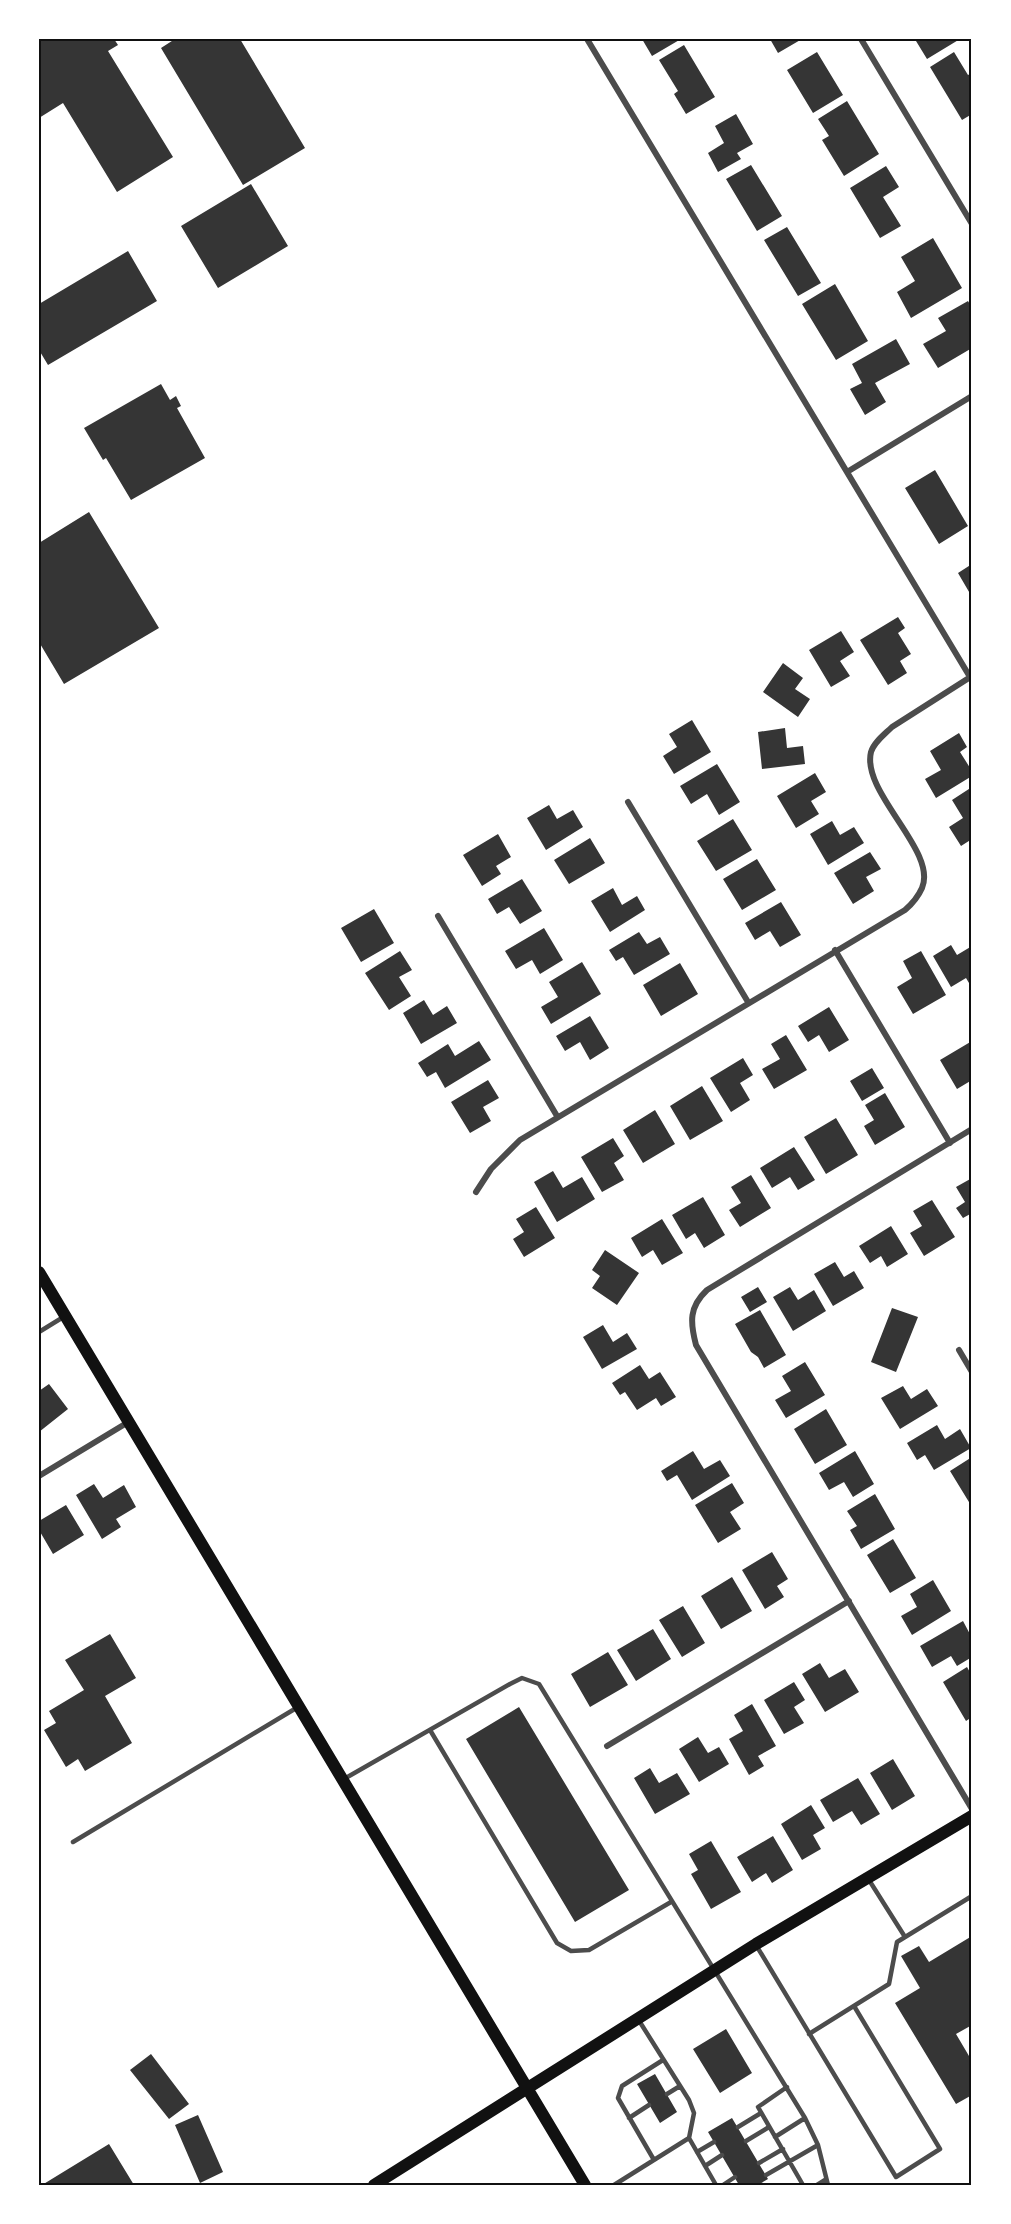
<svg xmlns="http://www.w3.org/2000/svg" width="1011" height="2224" viewBox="0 0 1011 2224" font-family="Jost,sans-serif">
	<rect width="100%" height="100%" fill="#fff"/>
	<path fill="#353535" d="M39 39H114L118 45 108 51 173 157 117 192 63 103 39 118Z
		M175 39H240L305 148 243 185 161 48Z
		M642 39H681L652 56Z
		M770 39H802L778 53Z
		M918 39H960L927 59 916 41Z
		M684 45 715 97 686 114 674 94 678 91 659 60Z
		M817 52 843 95 813 113 787 70Z
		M954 52 968 75 972 73V114L962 120 930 67Z
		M847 101 879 154 844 176 822 140 829 136 818 119Z
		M736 114 753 144 737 153 741 159 718 172 708 153 724 143 715 126Z
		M751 165 782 216 757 231 726 179Z
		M886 166 899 187 883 197 901 226 880 238 850 188Z
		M251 184 288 246 218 288 181 226Z
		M787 227 821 283 798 296 764 240Z
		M933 238 962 288 911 318 897 292 915 281 901 257Z
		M128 251 157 301 48 365 39 350V304Z
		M835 284 868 341 836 360 802 304Z
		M968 301 972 308V348L938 368 923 344 946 331 938 318Z
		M896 339 910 364 875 383 886 402 865 415 850 389 862 383 852 364Z
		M161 384 170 400 176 396 181 406 177 408 205 458 131 500 106 458 103 460 84 428Z
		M935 470 968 526 939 544 905 488Z
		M89 512 159 628 64 684 39 642V543Z
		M972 564V597L958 573Z
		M898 617 905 628 898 633 911 654 900 661 907 673 888 685 860 640Z
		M841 631 854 652 840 661 850 676 831 687 809 650Z
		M783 663 803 678 795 689 810 699 798 717 763 692Z
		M692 720 711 752 674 774 663 756 677 747 669 734Z
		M785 728 787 748 803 746 805 764 762 769 758 732Z
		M959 733 967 747 960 752 972 771V776L936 798 925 779 941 770 930 751Z
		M717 764 740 802 719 815 707 794 691 804 680 786Z
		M815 773 826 792 811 801 819 814 796 828 777 796Z
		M972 787V839L961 846 949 827 963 818 952 800Z
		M549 805 557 819 573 810 583 827 546 850 527 818Z
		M733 819 752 850 716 871 697 841Z
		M832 821 840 835 854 827 864 843 828 865 810 834Z
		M498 834 511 857 496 866 501 874 482 886 463 855Z
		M590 838 605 863 569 884 554 860Z
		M870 852 881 869 866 877 874 891 853 904 834 873Z
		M757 859 776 890 742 910 723 879Z
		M522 879 542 911 520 924 509 907 497 914 488 899Z
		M613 888 622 905 637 896 645 910 610 932 591 901Z
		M781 902 801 935 780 947 770 931 755 940 745 923Z
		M374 909 394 943 361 962 341 928Z
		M544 928 563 960 540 974 532 960 516 969 505 951Z
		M639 932 647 944 660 937 670 954 634 975 623 957 616 961 609 950Z
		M951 945 957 955 972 946V988L966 978 951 987 933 956Z
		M400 951 412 970 399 977 411 996 389 1010 365 973Z
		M921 951 946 995 913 1014 897 987 912 978 903 961Z
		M582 962 601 994 551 1024 541 1007 558 997 549 982Z
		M680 963 698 994 661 1016 643 985Z
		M424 1000 433 1015 447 1006 457 1023 421 1044 403 1013Z
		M829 1007 849 1040 829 1052 819 1035 808 1042 798 1026Z
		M590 1016 609 1048 590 1060 580 1042 565 1051 556 1036Z
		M786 1035 807 1070 774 1089 762 1069 780 1059 771 1044Z
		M479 1041 491 1060 445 1088 436 1072 427 1077 418 1063 448 1044 455 1056Z
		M972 1041V1080L957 1089 940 1060Z
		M743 1058 753 1075 740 1083 750 1100 731 1112 710 1078Z
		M872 1068 884 1088 862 1101 850 1081Z
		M488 1080 499 1098 483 1107 491 1121 470 1133 451 1102Z
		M702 1086 723 1121 690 1140 670 1106Z
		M885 1093 905 1127 875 1145 864 1126 874 1120 865 1105Z
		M655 1110 675 1144 643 1163 623 1130Z
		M836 1118 858 1155 826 1174 804 1137Z
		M613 1138 624 1156 614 1163 624 1180 602 1192 581 1157Z
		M794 1147 815 1180 798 1190 790 1177 772 1188 760 1168Z
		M553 1171 563 1188 582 1177 595 1199 557 1222 534 1182Z
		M751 1175 771 1208 740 1227 729 1210 741 1203 731 1187Z
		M972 1178V1213L963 1218 956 1208 965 1202 956 1187Z
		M703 1197 725 1235 704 1248 695 1233 686 1239 672 1215Z
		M932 1200 955 1237 924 1256 910 1233 922 1226 913 1211Z
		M536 1207 555 1238 524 1257 513 1239 524 1232 516 1219Z
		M662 1219 683 1253 662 1265 653 1250 642 1257 631 1238Z
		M891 1226 908 1254 887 1267 881 1256 870 1263 859 1246Z
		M605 1250 639 1273 617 1305 592 1288 600 1276 592 1270Z
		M835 1262 844 1277 854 1271 864 1288 833 1306 814 1274Z
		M758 1287 767 1302 750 1312 741 1297Z
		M790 1287 798 1300 814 1290 826 1311 793 1331 773 1297Z
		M892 1308 918 1317 896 1372 871 1362Z
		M760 1310 786 1355 764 1368 758 1357 751 1352 735 1324Z
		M603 1325 613 1342 627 1333 637 1349 602 1369 583 1337Z
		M805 1362 825 1395 786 1418 775 1400 791 1391 782 1376Z
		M640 1365 649 1379 660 1372 676 1397 661 1406 656 1398 637 1410 625 1392 620 1395 612 1383Z
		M49 1384 68 1409 39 1432V1391Z
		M903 1386 911 1399 927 1389 938 1406 900 1429 881 1398Z
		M826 1409 847 1445 815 1464 794 1429Z
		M937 1425 945 1439 960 1429 971 1448 934 1470 925 1455 917 1460 907 1443Z
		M693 1451 704 1469 720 1460 730 1476 692 1500 677 1475 667 1481 661 1471Z
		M855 1451 874 1484 853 1497 844 1482 829 1490 819 1473Z
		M972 1457V1507L950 1471Z
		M732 1483 744 1503 730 1512 741 1529 718 1543 695 1505Z
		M94 1484 103 1498 124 1485 136 1507 116 1519 121 1527 102 1539 76 1495Z
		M875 1494 895 1529 861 1549 850 1530 857 1526 847 1511Z
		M66 1505 84 1535 53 1554 39 1530V1521Z
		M893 1539 916 1578 890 1593 867 1555Z
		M772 1552 788 1579 777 1586 784 1597 765 1609 742 1570Z
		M732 1577 752 1611 721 1629 701 1596Z
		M933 1580 951 1611 912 1635 901 1616 917 1607 910 1594Z
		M683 1606 705 1643 682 1657 659 1620Z
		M963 1621 972 1638V1657L957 1666 951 1656 932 1667 920 1646Z
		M653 1629 671 1659 636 1681 617 1650Z
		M110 1634 136 1678 105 1696 132 1743 85 1771 78 1759 66 1767 44 1730 56 1723 49 1711 84 1690 65 1660Z
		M608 1652 628 1685 590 1707 571 1674Z
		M820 1663 829 1678 845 1669 859 1692 825 1712 802 1674Z
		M967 1667 972 1676V1717L966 1721 943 1682Z
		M794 1682 805 1700 794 1707 804 1723 784 1734 764 1700Z
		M752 1704 776 1746 758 1756 764 1766 749 1775 729 1739 743 1731 734 1715Z
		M519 1707 629 1890 575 1922 466 1739Z
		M698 1737 708 1753 719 1747 729 1764 699 1782 679 1749Z
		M893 1759 915 1796 892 1810 870 1773Z
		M650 1768 659 1783 677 1773 690 1794 655 1814 634 1778Z
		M858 1778 880 1814 861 1825 852 1811 833 1822 820 1800Z
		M811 1805 825 1828 813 1835 821 1849 802 1860 781 1824Z
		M773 1836 793 1870 772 1883 766 1873 752 1882 737 1857Z
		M711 1841 741 1892 711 1909 691 1874 698 1870 689 1854Z
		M972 1936V2025L956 2034 969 2056 972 2054V2095L956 2104 895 2003 920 1988 901 1956 919 1946 929 1962Z
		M726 2029 752 2073 720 2093 693 2049Z
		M151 2054 189 2104 169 2119 130 2070Z
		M655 2074 677 2112 660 2123 637 2084Z
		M198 2115 223 2172 200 2183 175 2125Z
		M732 2118 768 2179 758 2185H739L708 2132Z
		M109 2144 134 2185H42Z"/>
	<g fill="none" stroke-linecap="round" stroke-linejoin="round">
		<path stroke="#4c4c4c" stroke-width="4.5" d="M39 1332 65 1316
			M430 1730 557 1943 571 1951 589 1950 671 1902
			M344 1779 510 1684 522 1678 539 1684 805 2118 818 2145 828 2185
			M73 1842 298 1707
			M869 1880 905 1937
			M756 1945 896 2177 940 2149 854 2006
			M638 2019 689 2100 694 2113 689 2138 716 2185
			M809 2034 889 1984 897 1942 972 1896
			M787 2087 758 2107 803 2185
			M667 2094 680 2086
			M629 2118 649 2105
			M738 2127 761 2113
			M775 2137 805 2118
			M746 2141 769 2127
			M697 2152 714 2142
			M654 2160 618 2098 622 2086 663 2060
			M759 2163 783 2149
			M705 2166 722 2155
			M766 2175 818 2145
			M614 2185 689 2138
			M723 2185 735 2177
			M817 2185 825 2180"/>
		<path stroke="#4c4c4c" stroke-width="6" d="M587 39 970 677
			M861 39 972 224
			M847 472 972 396
			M628 802 748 1002
			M438 916 557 1116
			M835 950 950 1143
			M972 1129 707 1290C689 1307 690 1322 696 1345L972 1809
			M476 1192 491 1169 520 1140 905 910C912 904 918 897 922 888 938 851 861 793 871 752 874 742 885 734 892 727L972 676
			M959 1350 972 1372
			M39 1476 130 1421
			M607 1746 849 1601"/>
		<path stroke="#111" stroke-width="12" d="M39 1272 585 2185
			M374 2185 756 1944 972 1816"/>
	</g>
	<rect width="1011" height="2224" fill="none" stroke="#ffffff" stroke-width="81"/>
	<rect x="40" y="40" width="930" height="2144" fill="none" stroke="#111" stroke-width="2"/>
</svg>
